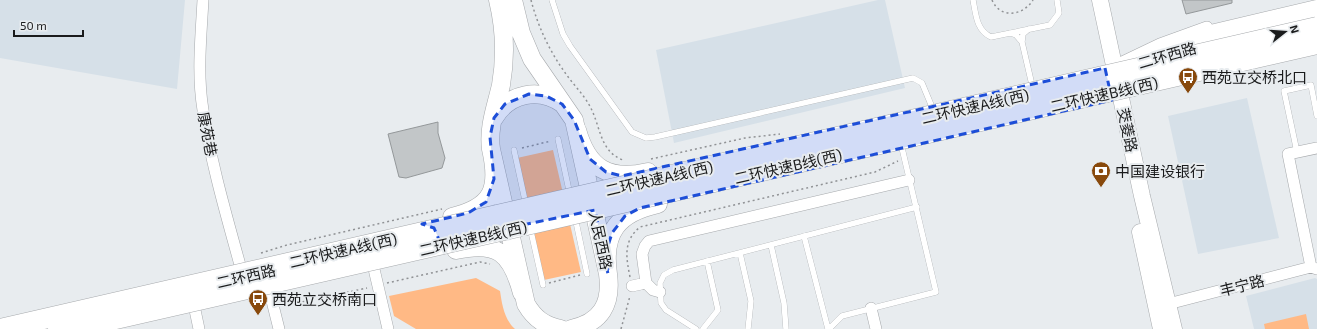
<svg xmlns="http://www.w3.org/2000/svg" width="1317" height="329" viewBox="0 0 1317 329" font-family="'Exo 2','Noto Sans SC',sans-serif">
	<rect width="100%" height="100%" fill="#e8ecef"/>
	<path fill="#d6e0e8" d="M0 0H185L177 89 0 58Z
		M878 0H885L905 88 674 143 656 50Z
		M1247 98 1279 238 1198 254 1168 116Z
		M1315 278 1317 279V329H1254L1246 296Z"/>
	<path fill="#ffb985" d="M553 150 581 272 544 280 517 158Z
		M476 278 500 291C502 304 504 319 515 329H416L394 316 389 296Z
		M1306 314 1309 329H1265L1264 324Z"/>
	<path fill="#c2c6c8" stroke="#94989a" d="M1182 0H1232V3L1186 14Z
		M438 122V133L445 158 442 168 406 178 399 177 388 134Z"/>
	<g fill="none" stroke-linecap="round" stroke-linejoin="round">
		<defs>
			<path id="lane" d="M552 0 563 34 570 46 632 132 646 138 655 137 913 78 922 83 932 107
				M973 0C976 14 976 30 991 37L1050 25 1059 13 1057 0
				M1010 33 1016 35 1022 42 1023 34 1029 29
				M1022 42 1032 85
				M558 139 570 195
				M514 150 526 205
				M1297 152 1284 91 1311 85 1317 116
				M575 217 587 274
				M530 227 543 285
				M804 236 828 329
				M771 245 784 303 786 329
				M740 253 751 301 748 329
				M696 329 666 310 661 303 660 283 664 275 673 270 917 207
				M703 329 718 310 707 261
				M829 329 842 316 936 292 902 148"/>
			<path id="street" d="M203 0C201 37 197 74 203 110 211 163 226 214 240 265
				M1114 66 1160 44 1207 27
				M1311 267 1288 154 1317 148
				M374 269 388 329
				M632 286 646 283
				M660 292 653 290 646 283 642 254 645 246 649 241 909 180
				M270 293 279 329
				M1168 304 1311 267 1317 269
				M871 308 876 329
				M195 310 199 329"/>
			<path id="secondary" d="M1100 0 1142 196 1174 329
				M1140 232 1161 329"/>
			<path id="primary" d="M498 0C505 29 506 56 501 85 496 107 488 127 491 149L526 304C534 318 544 326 561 329
				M513 0 521 33 532 59 574 120 608 274C612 304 601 323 571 329
				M494 118C509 93 539 87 563 104
				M577 130C588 169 609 181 648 172
				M452 217C493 207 500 189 491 149
				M456 250C497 241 511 252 522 293
				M608 274C602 232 618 213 658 204"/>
			<path id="highway" d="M1164 54 1211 35 1317 10"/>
		</defs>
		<use href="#lane" stroke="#a6a9ac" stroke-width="6"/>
		<use href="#street" stroke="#a6a9ac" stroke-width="12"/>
		<use href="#secondary" stroke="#a6a9ac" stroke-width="17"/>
		<use href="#primary" stroke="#a6a9ac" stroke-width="19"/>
		<use href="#highway" stroke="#a6a9ac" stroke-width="21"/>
		<path stroke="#909295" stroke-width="1.5" stroke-dasharray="2 3" stroke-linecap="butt" d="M531 0C538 27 550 52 566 74 573 84 582 93 588 103 601 123 598 151 623 160
			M992 0C1000 19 1023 16 1033 0
			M522 148 551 141
			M651 159 745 138 780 134
			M261 253 287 245 442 209
			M630 277C626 257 623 241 640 227L875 172 898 161
			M387 283 480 262 490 264
			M549 283 580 275
			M253 303 260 307H264
			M283 306 367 288
			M621 329 630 296"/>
		<use href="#lane" stroke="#fff" stroke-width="5.5"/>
		<use href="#street" stroke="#fff" stroke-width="11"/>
		<use href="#secondary" stroke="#fff" stroke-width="16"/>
		<use href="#primary" stroke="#fff" stroke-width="18"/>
		<use href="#highway" stroke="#fff" stroke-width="20"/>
		<defs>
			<path id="primary-bridge" d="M57 329 85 323"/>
			<path id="highway-bridge" d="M0 329 1317 27
				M72 329 1317 44"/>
		</defs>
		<use href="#primary-bridge" stroke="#a6a9ac" stroke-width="19" stroke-linecap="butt"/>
		<use href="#highway-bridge" stroke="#a6a9ac" stroke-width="21" stroke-linecap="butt"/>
		<use href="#primary-bridge" stroke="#fff" stroke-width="18"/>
		<use href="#highway-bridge" stroke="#fff" stroke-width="20"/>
	</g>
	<path fill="#1d4ed8" fill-opacity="0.2" stroke="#1d4ed8" stroke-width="3" stroke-dasharray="8 5" stroke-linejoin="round" d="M1105 68 1112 100 640 208 625 216 612 233 607 249 608 274 595 210 440 242 434 228 422 224 468 213 486 202 494 179 490 137 494 118 505 104 529 94 546 96 562 104 574 120 590 159 606 172 622 176Z"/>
	<defs>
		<symbol id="bus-pin" viewBox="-11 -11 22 30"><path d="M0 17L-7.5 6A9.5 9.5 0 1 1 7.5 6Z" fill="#88490c" stroke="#e8ecef"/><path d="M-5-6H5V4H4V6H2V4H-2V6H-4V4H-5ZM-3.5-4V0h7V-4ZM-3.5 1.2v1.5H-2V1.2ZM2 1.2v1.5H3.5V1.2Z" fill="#fff"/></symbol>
		<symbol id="bank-pin" viewBox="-11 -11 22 30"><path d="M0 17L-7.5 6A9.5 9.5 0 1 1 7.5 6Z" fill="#88490c" stroke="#e8ecef"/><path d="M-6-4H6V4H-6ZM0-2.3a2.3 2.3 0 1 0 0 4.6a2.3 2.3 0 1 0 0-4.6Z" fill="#fff"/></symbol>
	</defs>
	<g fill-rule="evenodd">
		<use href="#bus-pin" x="1177" y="66" width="22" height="30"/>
		<use href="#bank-pin" x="1090" y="160" width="22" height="30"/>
		<use href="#bus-pin" x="247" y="288" width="22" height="30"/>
	</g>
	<g text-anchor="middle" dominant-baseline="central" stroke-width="4" stroke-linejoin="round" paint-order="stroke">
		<g font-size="15" fill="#1a1b1c" stroke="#e8ecef">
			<text transform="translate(1167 55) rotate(-16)">二环西路</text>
			<text transform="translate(1104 94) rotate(-13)">二环快速B线(西)</text>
			<text transform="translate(975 106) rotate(-13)">二环快速A线(西)</text>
			<text transform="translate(1128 130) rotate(78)">茭菱路</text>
			<text transform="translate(208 134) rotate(79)">康苑巷</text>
			<text transform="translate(788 166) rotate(-13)">二环快速B线(西)</text>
			<text transform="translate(659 178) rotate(-13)">二环快速A线(西)</text>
			<text transform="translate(473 238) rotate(-13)">二环快速B线(西)</text>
			<text transform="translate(601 240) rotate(78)">人民西路</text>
			<text transform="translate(343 250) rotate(-13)">二环快速A线(西)</text>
			<text transform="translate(246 276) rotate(-13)">二环西路</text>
			<text transform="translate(1242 285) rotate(-14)">丰宁路</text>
		</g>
		<g font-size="15" fill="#1a1b1c" stroke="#e8ecef" text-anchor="start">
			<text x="1202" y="77">西苑立交桥北口</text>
			<text x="1115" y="171">中国建设银行</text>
			<text x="272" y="299">西苑立交桥南口</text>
		</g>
	</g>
	<g transform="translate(1285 32) rotate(73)" stroke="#e8ecef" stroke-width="3" paint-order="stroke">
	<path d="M0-3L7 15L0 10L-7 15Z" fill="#1a1b1c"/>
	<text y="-6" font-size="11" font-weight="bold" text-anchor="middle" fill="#1a1b1c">N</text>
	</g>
	<path d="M14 30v6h69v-6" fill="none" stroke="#1a1b1c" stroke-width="2"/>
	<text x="20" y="30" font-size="12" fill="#1a1b1c" stroke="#e8ecef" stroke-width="3" paint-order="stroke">50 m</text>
</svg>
